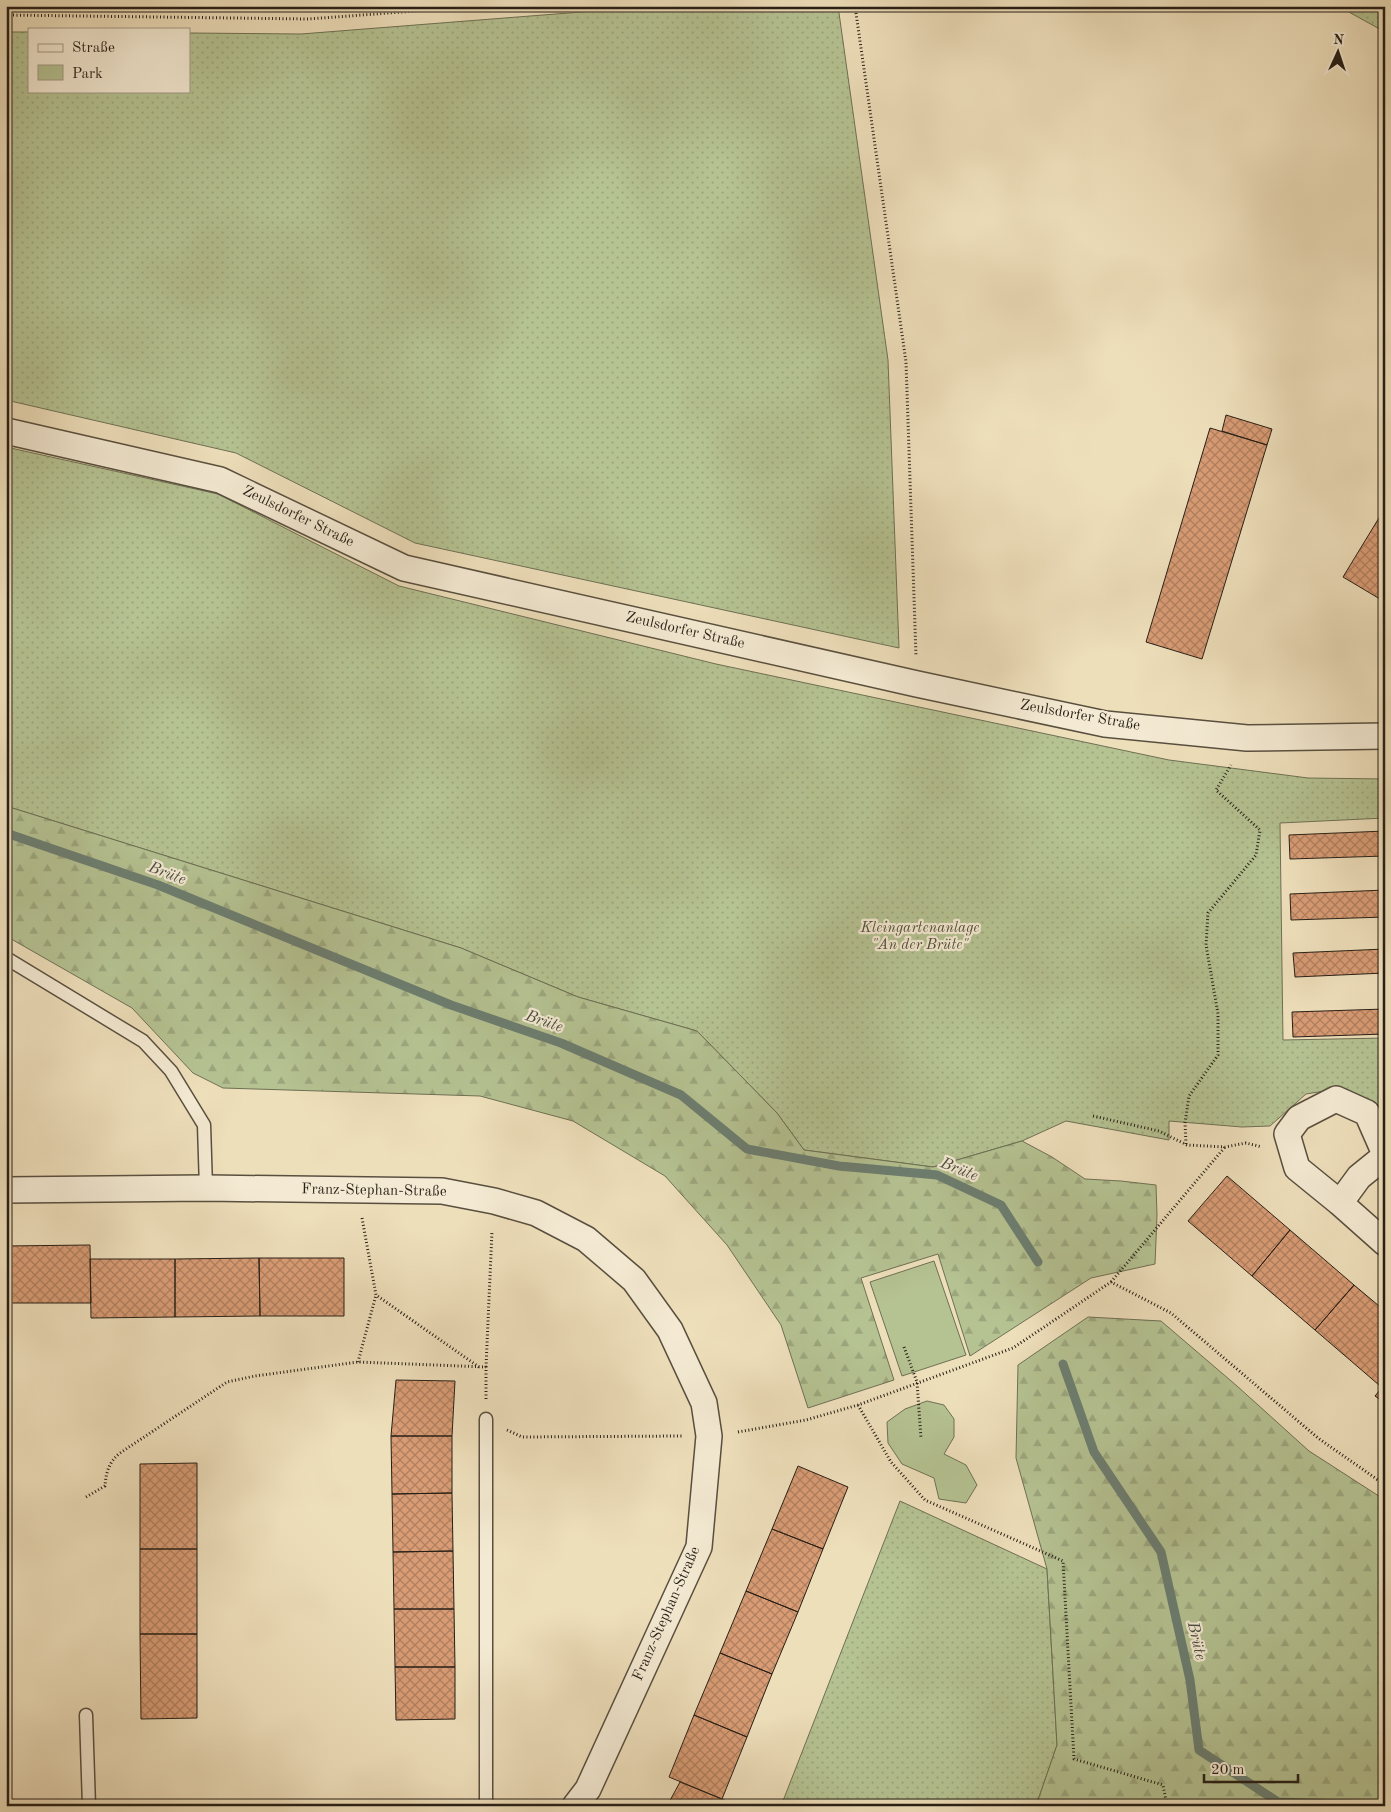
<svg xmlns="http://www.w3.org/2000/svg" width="1391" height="1812" viewBox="0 0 1391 1812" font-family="'Old Standard TT',serif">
	<defs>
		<pattern id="grass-dots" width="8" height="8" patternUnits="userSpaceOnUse" patternTransform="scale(1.25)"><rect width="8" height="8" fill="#b5c292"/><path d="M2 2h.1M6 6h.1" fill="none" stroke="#9ca67d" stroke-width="1.8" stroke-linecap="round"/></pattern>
		<pattern id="forest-firs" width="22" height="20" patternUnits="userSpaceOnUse" patternTransform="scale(1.25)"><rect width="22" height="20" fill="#b5c292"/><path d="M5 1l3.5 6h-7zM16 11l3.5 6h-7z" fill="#9ca67d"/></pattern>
		<pattern id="building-cross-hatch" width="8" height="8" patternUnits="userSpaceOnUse" patternTransform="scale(1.25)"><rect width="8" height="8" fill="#d99c75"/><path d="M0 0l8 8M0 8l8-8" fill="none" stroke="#b07f5f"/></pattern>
	</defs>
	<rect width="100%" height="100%" fill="#eedfbb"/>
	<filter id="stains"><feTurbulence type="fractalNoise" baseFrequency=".004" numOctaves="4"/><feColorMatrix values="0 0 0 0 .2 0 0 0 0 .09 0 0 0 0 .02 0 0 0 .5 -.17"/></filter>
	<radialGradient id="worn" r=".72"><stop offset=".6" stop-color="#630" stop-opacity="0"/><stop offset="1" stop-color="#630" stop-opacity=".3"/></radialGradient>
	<path fill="url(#grass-dots)" stroke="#6e7054" d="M658 6H838L888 360 899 648 415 543 236 453 6 400V32H29V91H189V33L301 34Z
		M1338 6H1385V32Z
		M6 447 218 494 399 586 716 664 1169 760 1308 778 1385 779V818L1280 823 1283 1040 1385 1038V1120L1370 1100 1337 1089 1306 1094 1270 1126 1242 1127 1169 1121V1140L1066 1121 1022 1141 933 1167 804 1150 777 1113 697 1031 578 997 461 948 6 806Z
		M900 1501 1047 1569 1057 1745 1036 1806H781Z"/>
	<path fill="url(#forest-firs)" stroke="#6e7054" d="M6 806 461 948 578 997 697 1031 777 1113 804 1150 933 1167 1022 1141 1052 1157 1085 1179 1121 1181 1156 1185 1157 1215 1155 1264 1091 1278 970 1356 938 1254 861 1278 894 1380 808 1408 781 1325 727 1245 665 1176 573 1121 480 1096 223 1088 193 1073 132 1008 6 936Z
		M1088 1317 1161 1321 1237 1386 1309 1451 1385 1500V1806H1036L1057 1745 1047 1569 1016 1458 1018 1365Z"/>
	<path fill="#b5c292" stroke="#6e7054" d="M934 1261 966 1355 902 1376 870 1282Z
		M927 1401 944 1405 954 1419V1437L944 1454 966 1465 977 1485 966 1503 939 1499 934 1478 902 1464 888 1443 887 1422 905 1409Z"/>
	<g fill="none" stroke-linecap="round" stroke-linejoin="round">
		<path stroke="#6c7e71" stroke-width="9" d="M6 833 158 885 451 1005 561 1043 681 1095 747 1149 839 1166 937 1175 1001 1205 1038 1262
			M1063 1364 1094 1452 1161 1552 1190 1680 1199 1750 1278 1802 1385 1805"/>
	</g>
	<path fill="url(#building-cross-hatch)" stroke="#271f16" d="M1226 415 1272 429 1267 445 1222 431Z
		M1210 428 1267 445 1202 659 1146 642Z
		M1385 508V602L1343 577Z
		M1385 831V856L1290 859 1289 835Z
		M1385 890V917L1291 920 1290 894Z
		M1385 949V973L1295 977 1293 953Z
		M1385 1009V1034L1293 1037 1292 1012Z
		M1227 1176 1290 1230 1252 1276 1188 1221Z
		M1290 1230 1354 1285 1315 1330 1252 1276Z
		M90 1245 91 1303H6V1246Z
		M259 1258H344V1316H260Z
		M259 1258 260 1316 175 1317V1259Z
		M90 1259H175V1317L91 1318Z
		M1354 1285 1385 1311V1378L1379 1385 1315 1330Z
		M396 1380 455 1381 452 1436H391Z
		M1385 1384V1403L1375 1396Z
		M391 1436H452V1493L392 1494Z
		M197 1463V1549H140V1464Z
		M798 1466 848 1487 823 1549 772 1529Z
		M452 1493 453 1551 393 1552 392 1494Z
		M772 1529 823 1549 798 1612 746 1591Z
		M140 1549H197V1634H140Z
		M453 1551 454 1609H394L393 1552Z
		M746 1591 798 1612 772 1674 720 1653Z
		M394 1609H454L455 1667H395Z
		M140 1634H197V1718L141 1719Z
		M720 1653 772 1674 747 1737 694 1715Z
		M395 1667H455V1719L396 1720Z
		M694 1715 747 1737 722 1799 669 1777Z
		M680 1782 722 1799 735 1805 667 1806Z"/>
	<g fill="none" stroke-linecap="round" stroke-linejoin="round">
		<defs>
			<path id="lane" d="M6 958 143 1041 171 1071 204 1125 206 1188
				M486 1419V1806
				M86 1715 89 1806"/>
			<path id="street" d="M6 431 220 480 404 568 917 684 1105 724 1247 738 1385 736
				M1385 1154 1367 1113 1336 1099 1299 1118 1287 1134 1297 1168 1340 1203 1385 1243
				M6 1190 206 1188 442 1191 494 1201 536 1213 586 1239 634 1280 670 1330 704 1403 709 1436 699 1547 588 1789 575 1806
				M1340 1203 1359 1177 1385 1156"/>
		</defs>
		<use href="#lane" stroke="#594f3f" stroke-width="15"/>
		<use href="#street" stroke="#594f3f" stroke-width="28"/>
		<path stroke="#271f16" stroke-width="3" stroke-dasharray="1 2.5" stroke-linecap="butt" d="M855 6 906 362 916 656
			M6 15 308 19 483 6
			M1093 1116 1159 1131 1187 1145 1225 1147 1246 1143 1262 1147
			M1186 1144 1185 1123 1189 1096 1218 1055V1014L1206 945 1208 913 1256 855 1260 830 1216 790 1231 765
			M362 1218 376 1295 479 1367
			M1111 1282 1225 1147
			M904 1347 917 1382 921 1438
			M358 1362 376 1295
			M486 1367 492 1231
			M858 1405 891 1462 925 1500 1063 1561 1074 1759 1163 1785 1167 1806
			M507 1430 522 1437 682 1436
			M738 1432 806 1420 858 1405 1013 1348 1111 1282 1171 1313 1318 1438 1385 1485
			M86 1497 105 1486C106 1472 109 1462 120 1453L227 1382 255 1376 358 1362 486 1367V1399"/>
		<use href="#lane" stroke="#f4ead3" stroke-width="12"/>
		<use href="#street" stroke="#f4ead3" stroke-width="25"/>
	</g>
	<g text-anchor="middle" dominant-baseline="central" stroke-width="4.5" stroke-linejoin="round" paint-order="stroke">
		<g font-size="15" fill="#271f16" stroke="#f4ead3">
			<text transform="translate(298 517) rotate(26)">Zeulsdorfer Straße</text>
			<text transform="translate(685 631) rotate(13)">Zeulsdorfer Straße</text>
			<text transform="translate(1080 716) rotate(10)">Zeulsdorfer Straße</text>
			<text transform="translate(374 1191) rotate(1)">Franz-Stephan-Straße</text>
			<text transform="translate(667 1614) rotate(-66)">Franz-Stephan-Straße</text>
		</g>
		<g font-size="15" font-style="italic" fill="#52503b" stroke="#f4ead3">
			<text x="920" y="928">Kleingartenanlage<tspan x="920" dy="17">"An der Brüte"</tspan></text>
		</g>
		<g font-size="16" font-style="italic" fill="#4a4e43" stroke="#f4ead3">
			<text transform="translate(167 874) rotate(21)">Brüte</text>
			<text transform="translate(544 1022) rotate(19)">Brüte</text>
			<text transform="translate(959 1170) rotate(22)">Brüte</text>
			<text transform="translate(1196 1641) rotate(77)">Brüte</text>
		</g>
	</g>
	<rect width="1391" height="1812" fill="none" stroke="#eedfbb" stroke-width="25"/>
	<rect x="8" y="8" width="1376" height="1797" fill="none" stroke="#271f16" stroke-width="2.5"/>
	<rect x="12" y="12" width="1366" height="1787" fill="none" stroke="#271f16"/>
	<rect x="28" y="28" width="162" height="65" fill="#f4ead3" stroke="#a29987"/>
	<rect x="38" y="44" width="25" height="8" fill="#f4ead3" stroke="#a29987"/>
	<text x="72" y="52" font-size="15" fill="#271f16">Straße</text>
	<rect x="38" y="65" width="25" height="15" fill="#b5c292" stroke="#a29987"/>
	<text x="72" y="78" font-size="15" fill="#271f16">Park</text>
	<g transform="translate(1338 52) rotate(3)" stroke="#f4ead3" stroke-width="4" paint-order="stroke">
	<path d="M0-4L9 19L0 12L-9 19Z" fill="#271f16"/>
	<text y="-8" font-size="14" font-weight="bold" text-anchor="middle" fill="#271f16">N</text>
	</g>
	<path d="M1204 1774v8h94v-8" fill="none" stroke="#271f16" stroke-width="2.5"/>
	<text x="1211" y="1774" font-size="15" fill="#271f16" stroke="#f4ead3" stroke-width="4" paint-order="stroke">20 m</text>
	<rect width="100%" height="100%" filter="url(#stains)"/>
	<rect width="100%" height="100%" fill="url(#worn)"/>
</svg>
